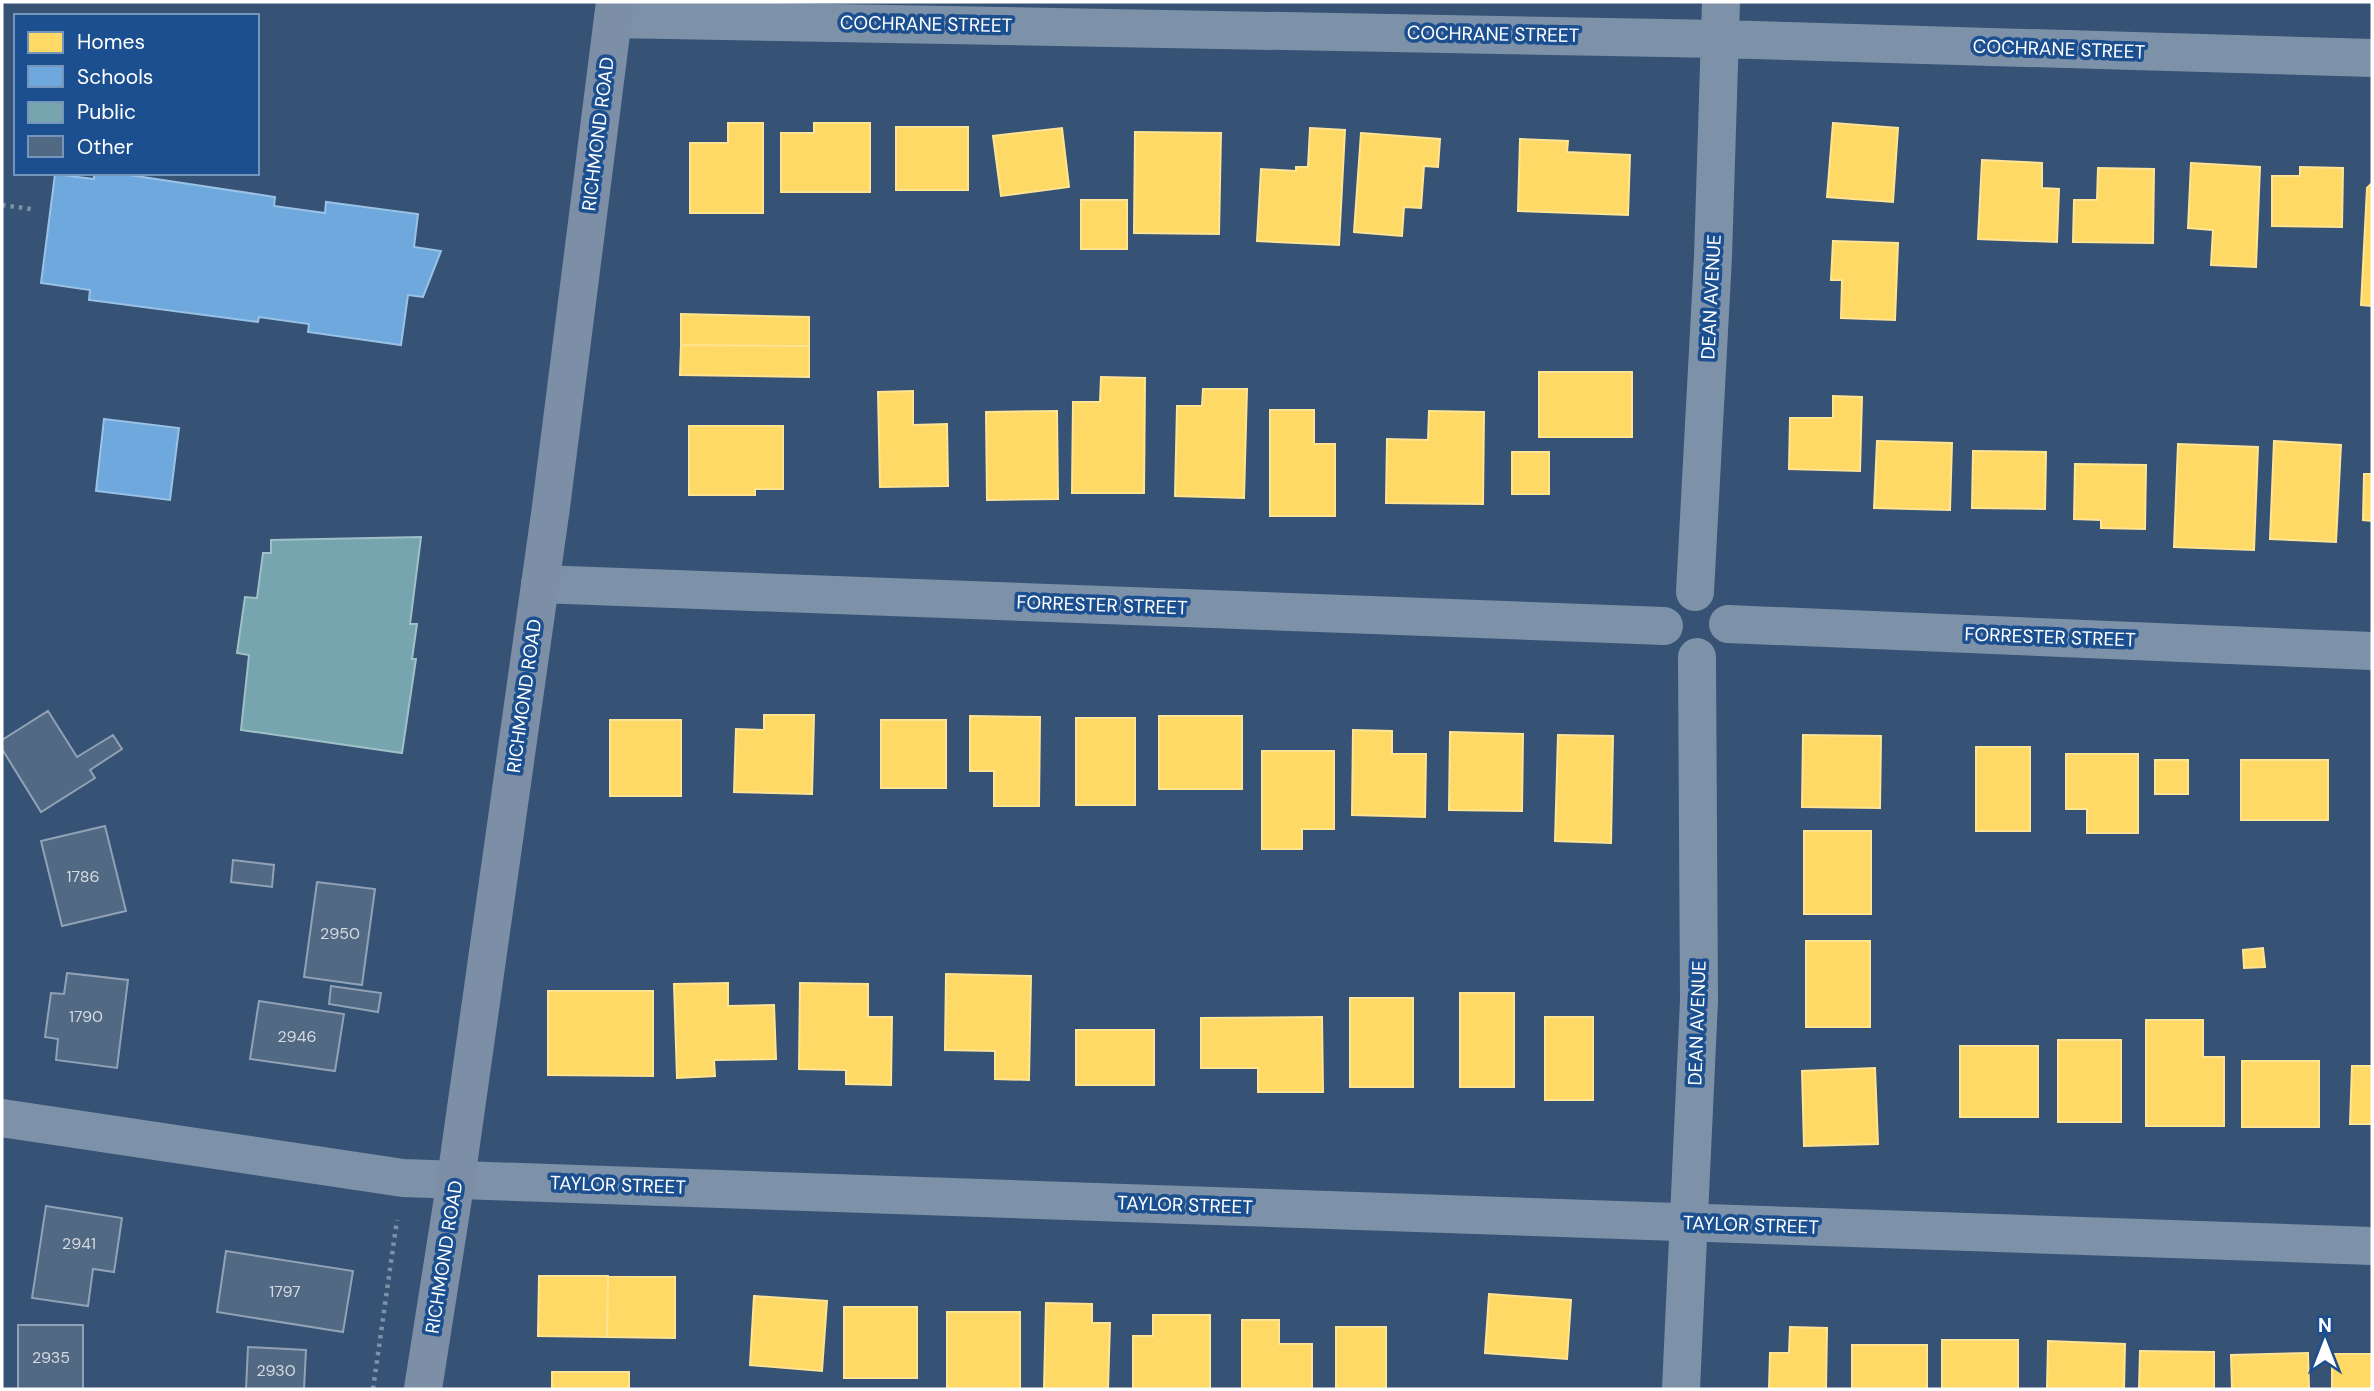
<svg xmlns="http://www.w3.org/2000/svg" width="2374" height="1391" viewBox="0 0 2374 1391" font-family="'DM Sans',sans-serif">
	<rect width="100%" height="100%" fill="#365274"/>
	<path fill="#ffd966" stroke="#ffe494" stroke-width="2" d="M728 123H763V213H690V143H728Z
		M814 123H870V192H781V133H814Z
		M1833 123 1898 128 1893 202 1827 197Z
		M896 127H968V190H896Z
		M1062 128 1069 187 1001 196 993 136Z
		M1310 128 1345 130 1339 245 1257 241 1261 169 1296 171V167H1308Z
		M1135 132 1221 133 1219 234 1134 233Z
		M1361 133 1440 139 1438 167 1424 166 1421 208 1404 207 1402 236 1354 232Z
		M1520 139 1568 141 1567 152 1630 155 1628 215 1518 211Z
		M1982 160 2042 163V188L2059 189 2057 242 1978 239Z
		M2191 163 2260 167 2256 267 2211 265 2213 230 2188 228Z
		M2300 167 2343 168 2342 227 2272 226V176H2300Z
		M2098 168 2154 169 2153 243 2073 242 2074 200H2097Z
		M2372 183V306L2361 305 2367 188Z
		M1081 200H1127V249H1081Z
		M1833 241 1898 243 1895 320 1841 318 1842 280H1831Z
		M681 314 809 317V346L681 345Z
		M681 345 809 346V377L680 375Z
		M1539 372H1632V437H1539Z
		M1101 377 1145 378 1144 493H1072L1073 402H1100Z
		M1203 389H1247L1244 498 1175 496 1177 406H1202Z
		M913 391V425L947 424 948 486 880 487 878 392Z
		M1833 396 1862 397 1860 471 1789 469 1790 418H1833Z
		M1270 410H1314V444H1335V516H1270Z
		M1057 411 1058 499 987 500 986 412Z
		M1429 411 1484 412 1483 504 1386 503 1387 439 1428 440Z
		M689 426H783V489H755V495H689Z
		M1877 441 1952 443 1950 510 1874 508Z
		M2274 441 2341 445 2336 542 2270 539Z
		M2178 444 2258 447 2254 550 2174 547Z
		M1973 451 2046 452 2045 509 1972 508Z
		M1512 452H1549V494H1512Z
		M2075 464 2146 465 2145 529 2101 528V520L2074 519Z
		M2364 474H2372V521L2363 520Z
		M764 715H814L812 794 734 792 736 729 764 730Z
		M970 716 1040 717 1039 806H994V771H970Z
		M1159 716H1242V789H1159Z
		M1076 718H1135V805H1076Z
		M610 720H681V796H610Z
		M881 720H946V788H881Z
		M1353 730 1392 731V754H1426L1425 817 1352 815Z
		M1450 732 1523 734 1522 811 1449 810Z
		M1558 735 1613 736 1611 843 1555 841Z
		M1803 735 1881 736 1880 808 1802 807Z
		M1976 747H2030V831H1976Z
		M1262 751H1334V829H1302V849H1262Z
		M2066 754H2138V833H2087V809H2066Z
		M2155 760H2188V794H2155Z
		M2241 760H2328V820H2241Z
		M1804 831H1871V914H1804Z
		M1806 941H1870V1027H1806Z
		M2263 948 2265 967 2244 968 2243 950Z
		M946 974 1031 976 1029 1080 995 1079V1051L945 1050Z
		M728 983V1006L774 1005 776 1059 714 1060 715 1076 677 1078 674 984Z
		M800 983 868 984V1017H892L891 1085 846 1084V1070L799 1069Z
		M548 991H653V1076L548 1075Z
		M1460 993H1514V1087H1460Z
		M1350 998H1413V1087H1350Z
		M1322 1017 1323 1092H1258V1068H1201V1018Z
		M1545 1017H1593V1100H1545Z
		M2146 1020H2203V1057H2224V1126H2146Z
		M1076 1030H1154V1085H1076Z
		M2058 1040H2121V1122H2058Z
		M1960 1046H2038V1117H1960Z
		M2242 1061H2319V1127H2242Z
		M2352 1066H2372V1124H2350Z
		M1875 1068 1878 1144 1804 1146 1802 1071Z
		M539 1276H608L607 1337 538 1336Z
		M608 1276 675 1277V1338L607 1337Z
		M1489 1294 1571 1300 1567 1359 1485 1353Z
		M754 1296 827 1301 822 1371 750 1365Z
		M1046 1303 1092 1304V1323H1110L1108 1389H1044Z
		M844 1307H917V1378H844Z
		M947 1312H1020V1389H947Z
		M1153 1315H1210V1389H1133V1336H1153Z
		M1242 1320H1279V1344H1312V1389H1242Z
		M1336 1327H1386V1389H1336Z
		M1790 1327 1827 1328 1826 1389H1769L1770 1353H1789Z
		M1942 1340H2018V1389H1942Z
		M2048 1341 2125 1344 2124 1389H2047Z
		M1852 1345H1927V1389H1852Z
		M2140 1351 2214 1352V1389H2139Z
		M2308 1353 2309 1389H2232L2231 1355Z
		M2332 1354H2372V1389H2332Z
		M552 1372H629V1389H552Z"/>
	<path fill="#6fa8dc" stroke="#9ac2e6" stroke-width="2" d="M94 173H116L275 197 274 206 325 213 326 202 418 214 414 247 441 251 423 297 408 295 401 345 308 332 309 324 259 317 258 322 89 300 90 290 41 283 55 174 94 179Z
		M104 419 179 428 170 500 96 491Z"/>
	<path fill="#76a5af" stroke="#9fc0c7" stroke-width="2" d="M421 537 410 624H417L412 659H416L402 753 241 730 249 655 237 653 245 597 257 598 263 553H271V540Z"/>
	<path fill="#526984" stroke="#92a2b6" stroke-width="2" d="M48 711 77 757 113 735 122 749 90 770 95 778 41 812 2 749V740Z
		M105 826 126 911 62 926 41 841Z
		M233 860 274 865 272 887 231 882Z
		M317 882 375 889 362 985 304 977Z
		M67 973 128 980 117 1068 56 1060 58 1039 45 1037 51 993 64 994Z
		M331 986 381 993 378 1012 329 1004Z
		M259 1001 344 1014 335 1071 250 1059Z
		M46 1206 122 1218 114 1272 93 1269 88 1306 32 1298Z
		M226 1251 353 1271 343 1332 217 1312Z
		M18 1325H83V1389H18Z
		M248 1347 306 1350 304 1389H246Z"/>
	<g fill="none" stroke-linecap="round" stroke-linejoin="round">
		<path stroke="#7d92a8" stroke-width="4.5" stroke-dasharray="3.5 5" stroke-linecap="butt" d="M2 205 31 209
			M373 1389 397 1220"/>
		<path stroke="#7d92a8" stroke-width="38" d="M613 19 1720 39 2372 58
			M540 584 1664 626
			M1695 592 1713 257 1721 2
			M1728 624 2372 651
			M2 1118 403 1178 2372 1246
			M1681 1389 1699 1001 1697 657"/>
		<path stroke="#7d8ea7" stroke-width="38" d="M423 1389 456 1179 551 507 615 2"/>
	</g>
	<g text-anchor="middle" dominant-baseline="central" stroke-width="7" stroke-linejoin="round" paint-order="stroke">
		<g font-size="16" fill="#d4dae0">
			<text x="83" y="876">1786</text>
			<text x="340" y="933">2950</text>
			<text x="86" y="1016">1790</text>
			<text x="297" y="1036">2946</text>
			<text x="79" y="1243">2941</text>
			<text x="285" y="1291">1797</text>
			<text x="51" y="1357">2935</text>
			<text x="276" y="1370">2930</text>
		</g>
		<g font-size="19" fill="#fff" stroke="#1b4f8f">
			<text transform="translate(926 24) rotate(1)">COCHRANE STREET</text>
			<text transform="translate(1493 34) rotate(1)">COCHRANE STREET</text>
			<text transform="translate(2059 49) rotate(2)">COCHRANE STREET</text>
			<text transform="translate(598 134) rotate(-83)">RICHMOND ROAD</text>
			<text transform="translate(1711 297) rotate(-87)">DEAN AVENUE</text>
			<text transform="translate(1102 605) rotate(2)">FORRESTER STREET</text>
			<text transform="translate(2050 637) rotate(2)">FORRESTER STREET</text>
			<text transform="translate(524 696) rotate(-82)">RICHMOND ROAD</text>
			<text transform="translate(1697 1023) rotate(-88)">DEAN AVENUE</text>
			<text transform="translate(618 1185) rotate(2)">TAYLOR STREET</text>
			<text transform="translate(1185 1205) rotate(2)">TAYLOR STREET</text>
			<text transform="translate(1751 1225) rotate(2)">TAYLOR STREET</text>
			<text transform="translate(444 1257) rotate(-81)">RICHMOND ROAD</text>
		</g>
	</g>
	<rect width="2374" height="1391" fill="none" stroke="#ffffff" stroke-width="7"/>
	<rect x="14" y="14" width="245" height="161" fill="#1b4f8f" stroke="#7695bc" stroke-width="2"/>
	<rect x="28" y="32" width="35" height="21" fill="#ffd966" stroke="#7695bc" stroke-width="2"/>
	<text x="77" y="49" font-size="21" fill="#ffffff">Homes</text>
	<rect x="28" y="66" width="35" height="21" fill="#6fa8dc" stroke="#7695bc" stroke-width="2"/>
	<text x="77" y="84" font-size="21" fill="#ffffff">Schools</text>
	<rect x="28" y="102" width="35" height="21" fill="#76a5af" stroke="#7695bc" stroke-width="2"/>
	<text x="77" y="119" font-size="21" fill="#ffffff">Public</text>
	<rect x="28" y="136" width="35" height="21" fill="#526984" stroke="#7695bc" stroke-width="2"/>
	<text x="77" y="154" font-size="21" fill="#ffffff">Other</text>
	<g transform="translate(2325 1342)" stroke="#1b4f8f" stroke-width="5" paint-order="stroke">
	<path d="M0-5L12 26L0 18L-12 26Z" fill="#ffffff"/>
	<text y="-10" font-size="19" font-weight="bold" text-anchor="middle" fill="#ffffff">N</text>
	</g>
</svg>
